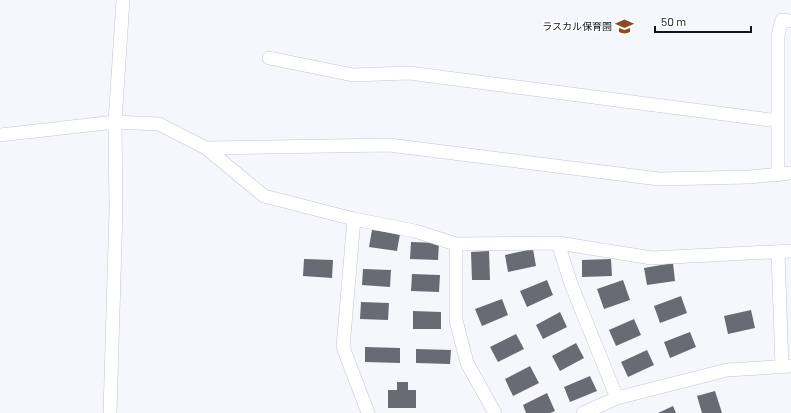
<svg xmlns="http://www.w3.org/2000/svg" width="791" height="413" viewBox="0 0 791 413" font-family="Barlow,'Noto Sans JP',sans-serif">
	<rect width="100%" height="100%" fill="#f5f7fd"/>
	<path fill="#686b74" d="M372 230 400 234 397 251 369 247Z
		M411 242 439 243 438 260 410 259Z
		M533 249 536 266 508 272 505 255Z
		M489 251 490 280H472L471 252Z
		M304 259 333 260 332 278 303 276Z
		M611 259 612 276 582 277V260Z
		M673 263 675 281 647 285 644 268Z
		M363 269 391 270 390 287 362 285Z
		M412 274 440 275 439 292 411 291Z
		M547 280 553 295 527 307 520 291Z
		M623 280 630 300 604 309 597 289Z
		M681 296 687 313 660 323 654 306Z
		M502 299 508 315 482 326 475 309Z
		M361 302 389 303 388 320 360 319Z
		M751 310 755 328 728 334 724 316Z
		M413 311 441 312V329H413Z
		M560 312 567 327 543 339 536 325Z
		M634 319 641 335 616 346 609 330Z
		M690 332 696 347 670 358 664 342Z
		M516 334 524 349 498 362 490 347Z
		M576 343 584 358 560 371 552 356Z
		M365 347 400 348V363L365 362Z
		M416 349 451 350 450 364 416 363Z
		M647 350 654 365 628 377 621 362Z
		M530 366 539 383 513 396 505 379Z
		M590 376 597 391 570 402 564 387Z
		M397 382H408V390H416V408H388V390H397Z
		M715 391 722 413H702L697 396Z
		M547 393 555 411 550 413H526L523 405Z
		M673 406 676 413H658Z"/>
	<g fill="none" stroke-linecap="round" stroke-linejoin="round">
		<defs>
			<path id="minor" d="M269 58 353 75 409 73 778 121
				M0 135 115 122 159 124 206 148 264 196 354 219 415 231 456 244 558 243 652 258 791 251
				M206 148 389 145 659 179 749 177 791 173
				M778 175V35L782 20 791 21
				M354 219 343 347 368 413
				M558 243 571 284 617 398
				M456 244V320L467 363 495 413
				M778 252 782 367
				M110 413 116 209 115 122 123 0
				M583 413 617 398 727 370 791 366"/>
		</defs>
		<use href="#minor" stroke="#c3c6d1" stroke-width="14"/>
		<use href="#minor" stroke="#fff" stroke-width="13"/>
	</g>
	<defs>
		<symbol id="school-bare" viewBox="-9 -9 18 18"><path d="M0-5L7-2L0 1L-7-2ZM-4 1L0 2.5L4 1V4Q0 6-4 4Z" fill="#8f4b20" stroke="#fff" stroke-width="2.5" paint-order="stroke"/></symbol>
	</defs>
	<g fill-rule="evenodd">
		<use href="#school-bare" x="612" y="14" width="25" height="25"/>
	</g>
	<g text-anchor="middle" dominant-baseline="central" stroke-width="3" stroke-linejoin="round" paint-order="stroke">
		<g font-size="10" fill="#141519" stroke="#fff" text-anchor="end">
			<text x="612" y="26">ラスカル保育園</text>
		</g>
	</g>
	<path d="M655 26v6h96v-6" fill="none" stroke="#141519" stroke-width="2"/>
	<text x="661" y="26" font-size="12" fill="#141519" stroke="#ffffff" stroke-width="3" paint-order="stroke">50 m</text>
</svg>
